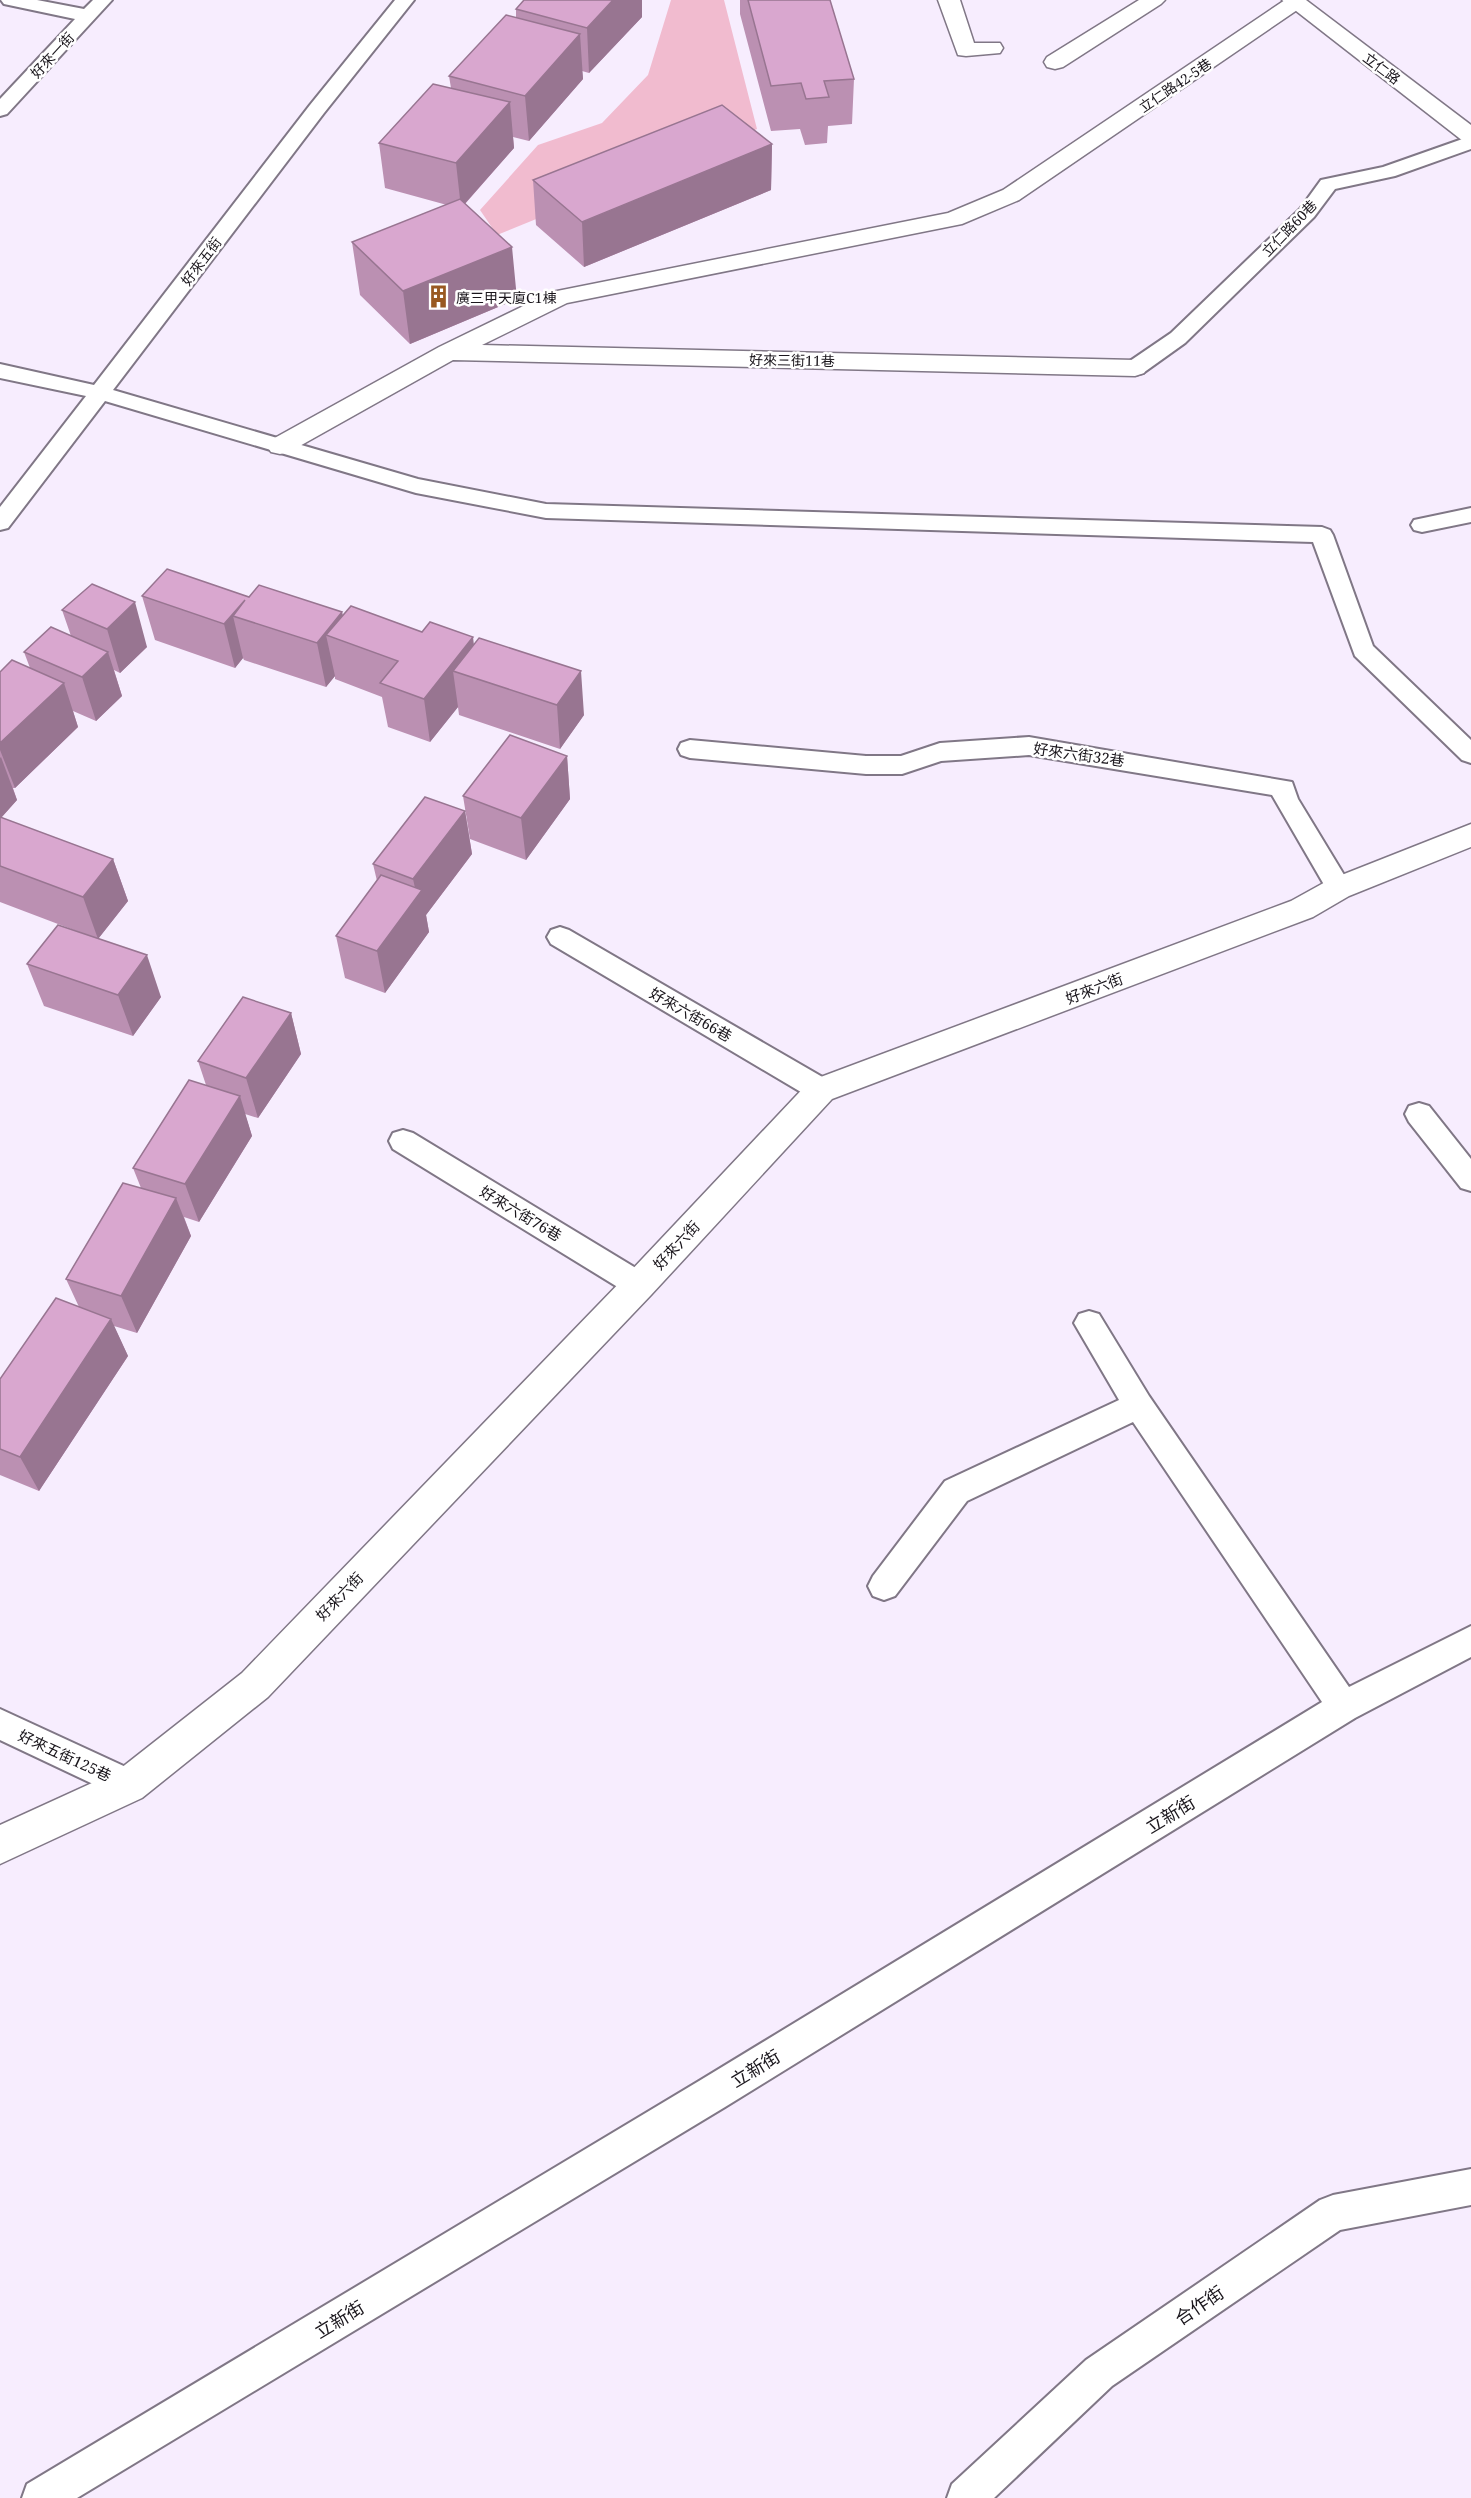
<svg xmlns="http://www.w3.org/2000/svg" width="1471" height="2498" viewBox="0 0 1471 2498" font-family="'Noto Serif','Noto Sans TC',serif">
	<rect width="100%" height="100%" fill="#f7edfe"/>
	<path fill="#f1bbcf" d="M671 0H724L757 129 497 235 480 210 538 145 602 123 648 75Z"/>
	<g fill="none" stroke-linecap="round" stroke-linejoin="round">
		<defs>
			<path id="service" d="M1 0H37L84 9 93 0H112L7 114 0 116V99L75 19 4 4Z
				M395 0H414L324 113 113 390 418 479 546 504 1322 527 1330 530 1333 535 1373 646 1471 740V763L1462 760 1355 656 1313 542 546 518 416 493 105 401 8 528 0 530V507L86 396 0 378V364L94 385 310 105Z
				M1471 136V149L1395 176 1335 189 1314 217 1185 343 1143 373 1135 375 1127 373 1124 368 1127 363 1171 333 1300 209 1321 180 1383 167Z
				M1471 508V522L1422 532 1414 530 1411 525 1414 520Z
				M1029 737 1292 782 1298 799 1352 888 1348 895 1339 898 1330 895 1272 795 1029 755 941 761 902 774H866L690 758 681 755 678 749 681 743 690 740 866 756H901L940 743Z
				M560 927 569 930 831 1082 835 1090 831 1098 821 1101 811 1098 551 944 547 937 551 930Z
				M1419 1103 1429 1106 1471 1159V1191L1461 1188 1409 1122 1405 1114 1409 1106Z
				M403 1130 413 1133 649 1276 653 1285 649 1294 639 1297 629 1294 393 1149 389 1141 393 1133Z
				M1089 1311 1099 1314 1149 1396 1349 1687 1471 1626V1657L1355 1718 725 2107 77 2498H22L27 2484 699 2081 1322 1702 1133 1422 967 1501 895 1596 884 1600 873 1596 868 1586 873 1576 945 1481 1119 1400 1074 1323 1079 1314Z
				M0 1709 141 1774 145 1785 141 1796 129 1801 0 1740Z
				M1471 2169V2205L1340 2230 1112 2386 994 2498H947L952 2484 1086 2360 1320 2200 1333 2195Z"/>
			<path id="minor" d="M938 0H960L974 43H1000L1003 48 1000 53 966 56 958 55Z
				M1139 0H1165L1161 4 1063 67 1055 69 1047 67 1044 62 1047 57Z
				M1285 0H1305L1307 2 1303 6 1019 200 962 224 567 303 482 345 1135 360 1144 363 1147 368 1144 373 1135 376 453 360 289 452 280 454 271 452 267 446 271 440 439 347 552 292 948 213 1003 190Z
				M1471 824V847L1349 896 1313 917 832 1099 651 1295 268 1697 142 1798 0 1864V1825L116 1772 242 1673 627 1275 810 1081 1291 901 1329 880Z"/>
			<path id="tertiary" d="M1282 0H1306L1471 125V143L1463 141Z"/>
		</defs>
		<use href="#service" stroke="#807786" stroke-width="4"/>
		<use href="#minor" stroke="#807786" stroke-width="3"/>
		<use href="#tertiary" stroke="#807786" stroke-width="3"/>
		<use href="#service" fill="#fff" fill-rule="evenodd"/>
		<use href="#minor" fill="#fff" fill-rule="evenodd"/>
		<use href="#tertiary" fill="#fff" fill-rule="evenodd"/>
	</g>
	<path fill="#bb90b2" d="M740 0H830L854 79 852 124 828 126 827 143 805 145 800 129 771 131 740 14Z
		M516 9 642 17 589 73 582 71 583 79 529 141 513 137 514 148 465 204 517 299 410 344 360 295 352 242 447 205 385 188 379 143 451 88 449 76 516 18Z
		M772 144 771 190 584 267 536 225 533 180Z
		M92 584 147 647 120 673 114 670 122 696 96 721 73 711 78 727 15 788H13L17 800 1 818 113 859 128 901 98 939 161 997 133 1036 44 1006 27 964 87 935 0 902V672L30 668 24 652 71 636 62 610Z
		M142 596 249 597 342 612 343 616 422 632 474 644 584 715 560 749 459 715 458 707 430 742 388 727 382 697 335 679V676L326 687 244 660 243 658 235 668 155 640Z
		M567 756 570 799 526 860 470 839 463 796Z
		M465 811 472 854 426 915 429 932 385 993 345 978 336 936 377 881 373 864Z
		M291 1013 301 1054 258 1118 245 1114 252 1136 199 1222 184 1217 191 1236 137 1333 114 1326 128 1356 39 1491 0 1475V1379L79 1307 66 1279 141 1188 133 1168 206 1085 198 1061Z"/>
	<path fill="#987591" d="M613 0H642V17L589 73 587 28Z
		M580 34 583 79 529 141 525 96Z
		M510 102 514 148 461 208 456 163Z
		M772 144 771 190 584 267 582 222Z
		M512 247 517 299 410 344 403 291Z
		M245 600 233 616 243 658 235 668 224 624Z
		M135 602 147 647 120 673 107 629Z
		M342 612 348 643 326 635 335 676 326 687 317 643Z
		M473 637 478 679 453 671 458 707 430 742 424 699Z
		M108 652 122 696 96 721 82 677Z
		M581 671 584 715 560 749 557 705Z
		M64 683 78 727 15 788 0 750V743Z
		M567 756 570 799 526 860 521 818Z
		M1 757 17 800 0 819V758Z
		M465 811 472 854 426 915 429 932 385 993 377 951 417 897 413 879Z
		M113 859 128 901 98 939 83 897Z
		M147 955 161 997 133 1036 118 995Z
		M291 1013 301 1054 258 1118 246 1078Z
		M240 1096 252 1136 199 1222 185 1184Z
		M176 1198 191 1236 137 1333 121 1296Z
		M111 1319 128 1356 39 1491 20 1457Z"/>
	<path fill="#d9a7cf" stroke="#987591" stroke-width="1.5" d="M524 0H613L587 28 516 9Z
		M748 0H830L854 79 824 81 829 97 806 99 801 83 771 86Z
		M506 15 580 34 525 96 449 76Z
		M433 84 510 102 456 163 379 143Z
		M722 105 772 144 582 222 533 180Z
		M460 199 512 247 403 291 352 242Z
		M167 569 249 597 259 585 342 612 317 643 233 616 245 600 224 624 142 596Z
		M92 584 135 602 107 629 62 610Z
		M351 606 422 632 430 622 473 637 424 699 380 683 398 661 326 635Z
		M51 627 108 652 82 677 24 652Z
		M479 638 581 671 557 705 453 671Z
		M12 660 64 683 0 743V672Z
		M510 735 567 756 521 818 463 796Z
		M425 797 465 811 413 879 373 864Z
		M0 817 113 859 83 897 0 866Z
		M381 875 422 890 377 951 336 936Z
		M58 925 147 955 118 995 27 964Z
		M243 997 291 1013 246 1078 198 1061Z
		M189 1080 240 1096 185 1184 133 1168Z
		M123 1183 176 1198 121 1296 66 1279Z
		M56 1298 111 1319 20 1457 0 1449V1379Z"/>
	<defs>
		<symbol id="building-bare" viewBox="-9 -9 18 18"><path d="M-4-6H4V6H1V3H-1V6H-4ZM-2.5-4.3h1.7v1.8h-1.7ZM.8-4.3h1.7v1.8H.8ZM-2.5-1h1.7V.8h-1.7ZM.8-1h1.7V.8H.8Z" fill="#995922" stroke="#fff" stroke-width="2.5" paint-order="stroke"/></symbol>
	</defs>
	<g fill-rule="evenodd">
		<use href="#building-bare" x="422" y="280" width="33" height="33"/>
	</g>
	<g text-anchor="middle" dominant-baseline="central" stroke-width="5" stroke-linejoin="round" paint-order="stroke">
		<g font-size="14" fill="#1a161c" stroke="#fff">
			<text transform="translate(52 55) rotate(-47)">好來一街</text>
			<text transform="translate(1382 68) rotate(37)">立仁路</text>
			<text transform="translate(1175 85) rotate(-34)">立仁路42-5巷</text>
			<text transform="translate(1289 228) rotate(-46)">立仁路60巷</text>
			<text transform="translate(201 261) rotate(-53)">好來五街</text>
			<text transform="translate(792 360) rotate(1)">好來三街11巷</text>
		</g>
		<g font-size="14" fill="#1a161c" stroke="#fff" text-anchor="start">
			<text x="456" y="297">廣三甲天廈C1棟</text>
		</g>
		<g font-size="15" fill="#1a161c" stroke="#fff">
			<text transform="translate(1079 754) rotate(8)">好來六街32巷</text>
			<text transform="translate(1094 988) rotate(-21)">好來六街</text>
			<text transform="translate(691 1014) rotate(30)">好來六街66巷</text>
			<text transform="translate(521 1213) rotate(31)">好來六街76巷</text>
			<text transform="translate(676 1245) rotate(-47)">好來六街</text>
			<text transform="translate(339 1596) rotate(-46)">好來六街</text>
			<text transform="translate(65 1755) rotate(25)">好來五街125巷</text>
		</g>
		<g font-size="18" fill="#1a161c" stroke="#fff">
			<text transform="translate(1170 1814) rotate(-31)">立新街</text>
			<text transform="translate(755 2068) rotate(-31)">立新街</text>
			<text transform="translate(1199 2305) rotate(-34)">合作街</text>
			<text transform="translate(339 2319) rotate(-31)">立新街</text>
		</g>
	</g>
</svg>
